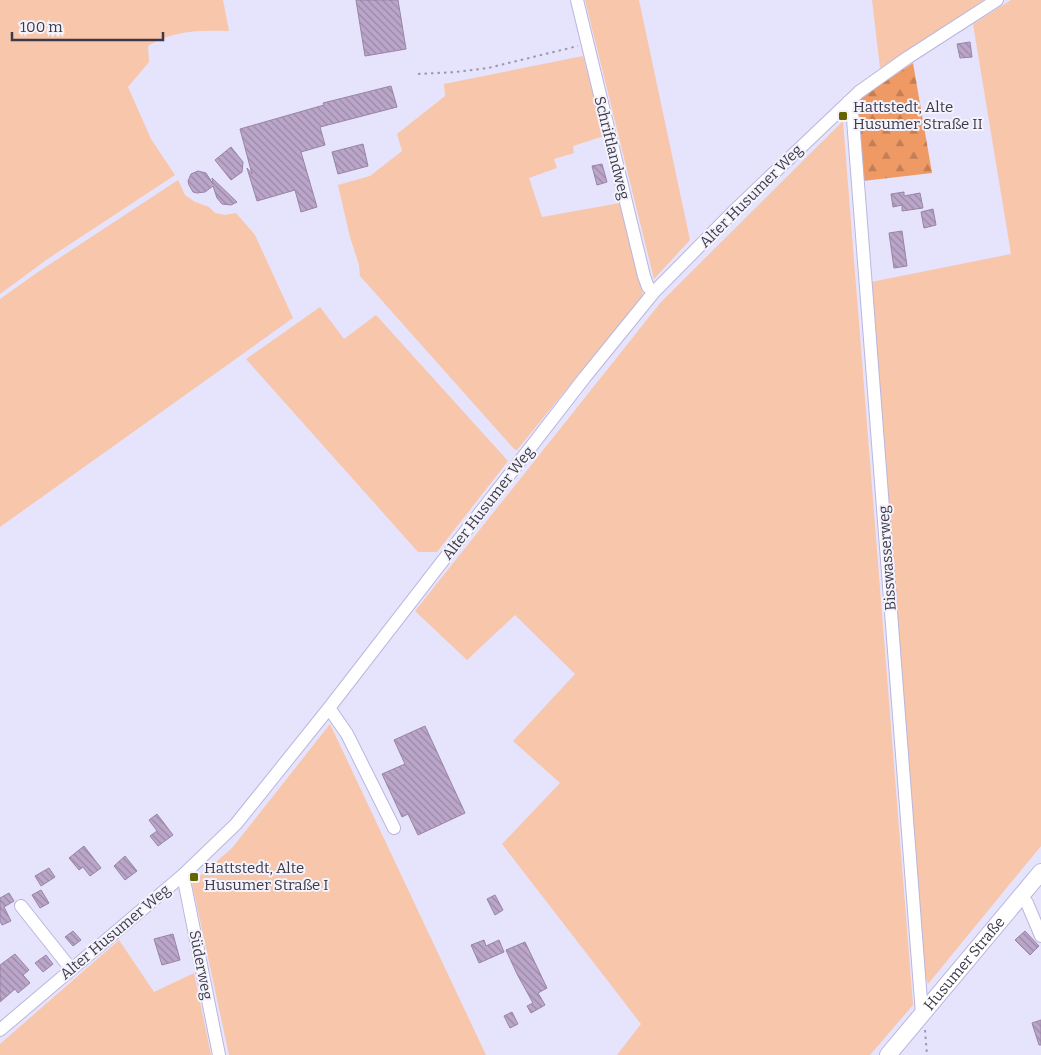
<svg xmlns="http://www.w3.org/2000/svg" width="1041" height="1055" viewBox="0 0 1041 1055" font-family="Bitter,serif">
	<defs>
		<pattern id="forest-firs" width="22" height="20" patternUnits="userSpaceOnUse" patternTransform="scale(1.25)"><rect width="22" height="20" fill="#ef9965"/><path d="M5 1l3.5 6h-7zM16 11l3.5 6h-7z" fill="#c37e55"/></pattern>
		<pattern id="building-back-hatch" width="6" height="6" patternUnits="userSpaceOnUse" patternTransform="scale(1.25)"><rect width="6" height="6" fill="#bba6ca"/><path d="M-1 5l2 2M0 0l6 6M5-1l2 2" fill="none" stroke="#9988a6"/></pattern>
	</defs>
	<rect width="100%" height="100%" fill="#e6e3fc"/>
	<path fill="#f8c6aa" d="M0 0H223L229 31C201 30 172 30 148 46L149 62 128 87 151 139 175 175 49 258 0 294Z
		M585 0H639L690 240 654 279Z
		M872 0H984L880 68Z
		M1011 0H1041V846L928 984 925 975 871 282 1011 254 973 24Z
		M583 56 604 136 573 146 574 153 554 159 557 168 529 178 542 217 620 203 643 295 517 450H515L360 276 359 265 350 237 338 185 370 176 402 151 397 134 445 96 444 84Z
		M843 121 913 1005 870 1055H617L641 1024 502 844 560 783 513 741 575 674 515 615 467 660 415 611 661 302Z
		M178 180 185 195 195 202 209 207 215 213 225 215 236 213 255 235 293 318 0 527V299L38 272Z
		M320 307 344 339 376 315 508 461 437 552H418L246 359Z
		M330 724 486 1055H229L192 883 232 848Z
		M119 940 154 992 194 973 211 1055H0V1044Z"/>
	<path fill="url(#forest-firs)" d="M913 63 932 173 863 181 856 113 860 98Z"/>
	<path fill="url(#building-back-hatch)" stroke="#9884a6" d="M356 0H398L406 49 365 56Z
		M970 42 972 57 960 58 957 44Z
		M391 86 397 107 320 127 325 145 301 152 317 207 301 212 295 190 257 201 247 168 252 174 240 129 324 105 323 103Z
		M363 144 368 166 338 174 332 152Z
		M231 147 243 162 242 172 231 180 215 160Z
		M602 164 607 182 597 185 592 166Z
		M198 171 206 173 213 184 212 178 237 202 231 205 222 204 217 198 213 186 205 192 197 193 193 192 189 185 188 181 191 174Z
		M904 192V196L920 193 923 208 902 211V205L893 207 891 194Z
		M933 209 936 225 924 228 921 212Z
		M902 231 907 266 894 268 889 233Z
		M425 726 465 813 418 835 408 814 402 817 382 774 405 764 394 740Z
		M157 814 173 835 158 846 150 836 157 831 149 820Z
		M84 846 101 868 90 876 83 867 79 870 69 858Z
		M125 856 137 871 125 880 114 866Z
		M49 868 55 877 41 886 35 876Z
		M41 890 49 903 40 908 32 895Z
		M9 893 14 901 4 907 11 921 2 925 0 921V898Z
		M495 895 503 910 495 915 487 899Z
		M73 931 81 940 73 946 65 937Z
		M1025 931 1039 946 1030 955 1015 940Z
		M173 934 180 960 162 965 154 939Z
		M484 940 486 946 499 940 504 952 479 963 471 945Z
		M525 942 547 988 538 993 545 1005 531 1013 527 1006 533 1003 517 974 506 950Z
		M15 954 29 970 23 975 30 983 18 993 15 989 0 1002V965Z
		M46 955 53 964 43 972 35 963Z
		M512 1012 518 1024 510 1028 504 1016Z
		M1041 1020V1045H1039L1032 1023Z"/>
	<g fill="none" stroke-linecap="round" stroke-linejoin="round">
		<defs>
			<path id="minor" d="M577 0 644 276 648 287 654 292
				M848 102 853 119 922 1014
				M329 708 347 734 394 828
				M183 875 219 1055
				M1021 896 1027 903 1041 936
				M21 906 71 969
				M0 1030 183 875 236 824 329 708 585 377 654 292 736 209 859 92 907 58 997 0"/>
			<g id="major">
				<path id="s1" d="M888 1055 1041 872"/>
			</g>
		</defs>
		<use href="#minor" stroke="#bbb6dd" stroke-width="14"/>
		<use href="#major" stroke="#bbb6dd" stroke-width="18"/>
		<path stroke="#9b98ad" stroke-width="2" stroke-dasharray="2.5 4" stroke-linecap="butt" d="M418 74 456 72 488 68 578 46
			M925 1030 927 1055"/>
		<use href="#minor" stroke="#fff" stroke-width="12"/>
		<use href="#major" stroke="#fff" stroke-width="16"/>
	</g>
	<g fill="#636600" stroke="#f4f3fb" stroke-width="2">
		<rect x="838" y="111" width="10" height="10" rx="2.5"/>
		<rect x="189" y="872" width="10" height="10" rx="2.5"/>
	</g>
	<g text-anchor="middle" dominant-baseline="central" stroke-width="4" stroke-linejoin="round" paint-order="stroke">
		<g font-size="15" fill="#3c3a4a" stroke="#f4f3fb" text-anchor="start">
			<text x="853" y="107">Hattstedt, Alte<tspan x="853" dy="17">Husumer Straße II</tspan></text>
			<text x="204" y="868">Hattstedt, Alte<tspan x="204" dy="17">Husumer Straße I</tspan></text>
		</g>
		<g font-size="15" fill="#3c3a4a" stroke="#f4f3fb">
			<text transform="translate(612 148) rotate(76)">Schriftlandweg</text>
			<text transform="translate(751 196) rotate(-45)">Alter Husumer Weg</text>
			<text transform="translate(488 503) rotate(-52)">Alter Husumer Weg</text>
			<text transform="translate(887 558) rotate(-94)">Bisswasserweg</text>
			<text transform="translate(115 932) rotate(-40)">Alter Husumer Weg</text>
			<text stroke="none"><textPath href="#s1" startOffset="119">Husumer Straße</textPath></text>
			<text transform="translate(201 965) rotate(79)">Süderweg</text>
		</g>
	</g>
	<path d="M12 32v8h151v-8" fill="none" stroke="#3c3a4a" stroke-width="2.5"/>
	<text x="20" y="32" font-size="15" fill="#3c3a4a" stroke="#f4f3fb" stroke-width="4" paint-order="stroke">100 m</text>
</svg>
